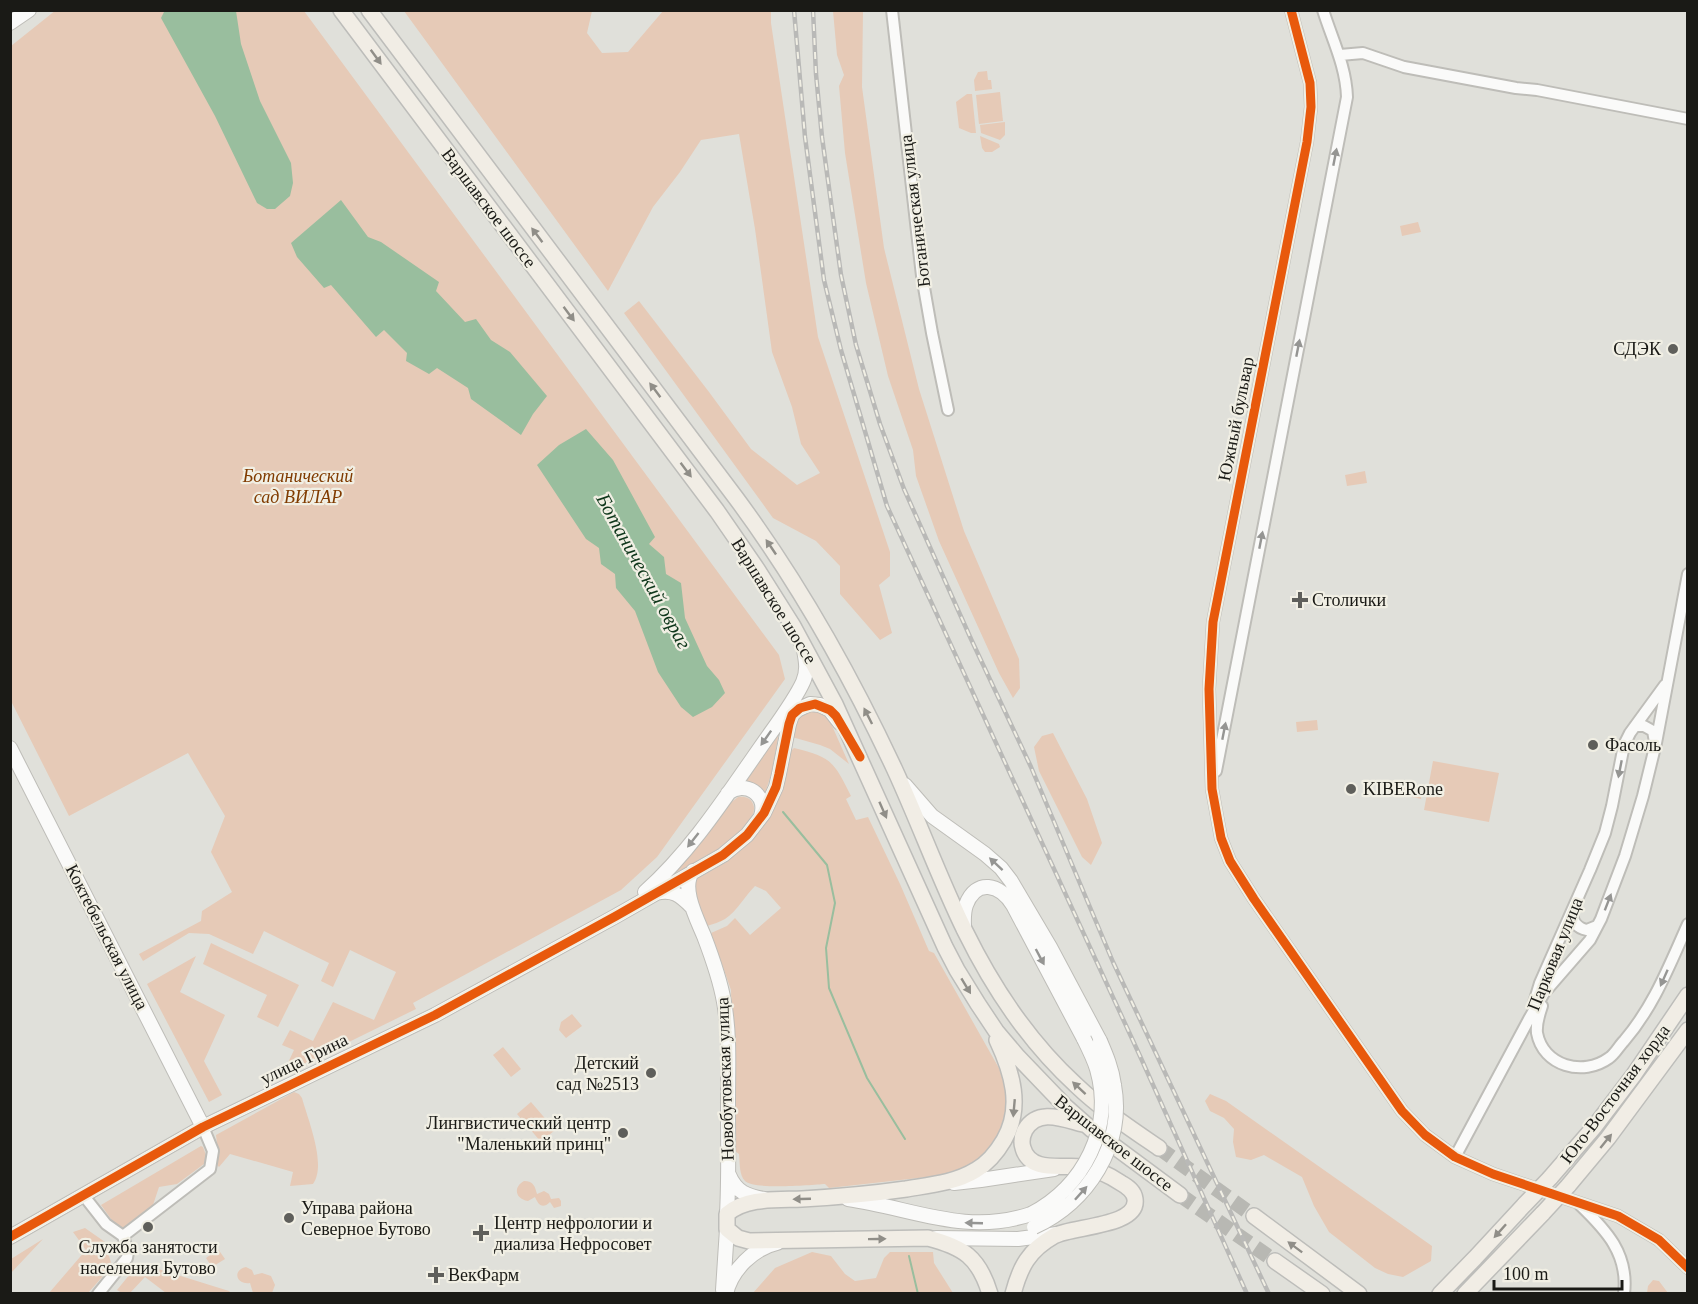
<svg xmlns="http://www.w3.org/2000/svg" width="1698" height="1304" viewBox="0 0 1698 1304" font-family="Georgia,serif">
	<rect width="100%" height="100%" fill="#e0e0da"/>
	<path fill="#e6cab7" d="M56 10 304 11 779 655 785 679 657 857 621 890 413 1003 416 1009 292 1070 286 1067 294 1050 282 1045 290 1030 313 1041 333 1002 374 1020 396 972 350 950 333 987 321 981 329 963 264 931 253 954 209 934 189 933 143 961 139 954 201 921 202 911 232 892 211 852 225 816 188 753 69 816 11 701V46Z
		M404 11H592L587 33 602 53 628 52 663 11H771V23L818 337 890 552V576L879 585 892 633 880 640 840 594V566L816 541 773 518 624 313 639 301 709 392 751 449 797 485 820 473 801 444 792 407 772 352 755 229 739 134 701 140 680 172 653 207 608 291Z
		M833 11H863L862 87 884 248 919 389 964 531 1019 659 1020 688 1013 698 999 673 939 541 916 476 913 450 888 376 866 283 845 153 839 86 844 75 837 55Z
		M987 71 988 80H991L992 89 975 91 974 80 978 72Z
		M1000 92 1003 121 979 124 976 95Z
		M967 94H972L976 133H971L959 128 956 102Z
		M1005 122V135L1000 140 981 133 980 125Z
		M980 136 999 144 1000 147 992 152H985L982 148Z
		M1418 222 1421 232 1402 236 1400 226Z
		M1365 471 1367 483 1347 486 1345 475Z
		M813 708 825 714 829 719 849 764 830 749 820 745 792 737C794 720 797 715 813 708Z
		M1317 720 1318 730 1297 732 1296 722Z
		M780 725 773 769 763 799 741 784Z
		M1053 733 1087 799 1102 843 1091 865 1082 857 1039 771 1034 747 1042 736Z
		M794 748C832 757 834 762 851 796L846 799 856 820 868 817 900 884 929 951 934 953 1000 1070 1007 1094 1008 1105 1000 1137 974 1166 945 1175 829 1188 825 1184C811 1185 754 1190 745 1181 739 1175 740 1163 739 1154L735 1151 731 990 711 933 727 926 735 918 750 935 781 908 766 891 755 886C745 896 737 911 725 919 720 922 713 924 707 926L693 895 695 877 745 845 788 754Z
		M1433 761 1499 773 1489 822 1424 810Z
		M1405 786 1423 789 1421 799 1403 795Z
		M738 797C745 796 751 798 753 804 756 810 752 816 749 822 734 846 698 863 672 874L691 854 724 808Z
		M211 943 299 985 278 1027 257 1017 267 995 203 964Z
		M196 956 180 992 225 1015 204 1061 222 1095 209 1102 147 984Z
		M572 1014 582 1026 566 1038 559 1030 561 1022Z
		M503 1047 521 1069 511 1077 493 1055Z
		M294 1092 299 1094 302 1098C308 1120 327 1165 313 1184L290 1186 293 1172 230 1154 219 1167 215 1163 218 1153 216 1135Z
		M1210 1094 1226 1101 1432 1246 1431 1261 1403 1277 1388 1274 1375 1268 1329 1232 1314 1206 1302 1177 1264 1155 1251 1160 1236 1157 1233 1142 1234 1129 1224 1118 1210 1111 1205 1101Z
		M531 1102 555 1130 541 1142 517 1114Z
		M201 1146 203 1147 206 1155 204 1164 177 1184 159 1187 152 1208 127 1228 116 1226 101 1205Z
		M524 1181C534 1181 535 1187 537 1194L544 1191 549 1194 551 1199 559 1198 561 1201V1206L554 1208 550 1202C542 1210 538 1204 535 1197L528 1201C515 1199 513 1187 524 1181Z
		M85 1228 105 1242 112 1266 88 1293H49L86 1250 73 1232Z
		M43 1239 11 1273V1259Z
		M218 1249 225 1259 212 1267 206 1258Z
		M812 1252 831 1256 845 1274 855 1281 876 1278 884 1258 890 1252H933L934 1263 953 1293H753L775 1268Z
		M139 1263 229 1291 231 1293H166L145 1277 130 1293H122L117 1290Z
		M246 1267 252 1270 254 1275 262 1273 271 1276 275 1285 272 1293H253L250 1283C236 1285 232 1270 246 1267Z
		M1653 1280 1659 1281 1668 1293H1647L1648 1286Z"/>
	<path fill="#99be9e" d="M165 10 236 11 241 44 260 101 291 163 293 183 290 196 275 209H267L257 203 215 116 161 18Z
		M341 200 368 237 381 242 439 282 436 291 465 322 476 319 491 340 510 352 547 396 533 414 521 435 471 399 468 388 437 368 429 374 406 361 407 353 384 330 376 337 331 285 324 288 297 257 291 243Z
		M586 429 613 460 655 537 649 544 664 557 666 574 681 583 685 618 707 666 719 680 725 693 712 707 693 717 681 707 658 672 635 611 616 588 615 574 601 564 599 548 586 539 537 465 559 445Z"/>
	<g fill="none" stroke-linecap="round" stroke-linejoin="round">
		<path stroke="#99be9e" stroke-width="2" d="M783 812 827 865 835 903 826 948 829 988 867 1078 905 1139
			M909 1256 918 1294"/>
		<path stroke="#b8b8b3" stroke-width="15" stroke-dasharray="15 8" stroke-linecap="butt" d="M1159 1148 1254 1216
			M1180 1195 1275 1261"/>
		<defs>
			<path id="street" d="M892 10 922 276 932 333 948 410
				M1291 10 1310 83 1311 107 1307 142 1213 622 1209 689 1212 789 1221 838 1230 861 1254 899 1402 1111 1425 1135 1455 1157 1493 1174 1618 1216 1659 1240 1688 1268
				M1340 55 1363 53 1404 67 1516 88 1537 90 1688 119
				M1635 726H1644L1653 731 1655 742
				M1216 771 1347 97C1346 66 1332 39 1323 10
				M1572 911C1572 922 1577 928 1587 930L1597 926
				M1534 1003 1540 983 1590 870 1605 833 1612 806 1624 745 1630 733 1665 685
				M1542 1006C1539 1015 1536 1023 1537 1033 1543 1066 1583 1077 1609 1058 1615 1054 1619 1046 1624 1041 1654 1006 1669 966 1688 924
				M1455 1157 1529 1019 1544 993 1590 940 1601 919 1625 856 1643 796 1656 743 1688 574
				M84 1196 106 1224 123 1236
				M1580 1205C1606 1230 1629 1254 1624 1294
				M98 1294 127 1258 128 1252 123 1236 210 1169 213 1151 203 1127"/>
			<path id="secondary" d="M10 23 29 10
				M10 748 203 1127
				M905 785 932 816 985 854 1001 868 1011 881 1050 947 1100 1041
				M728 793C745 780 768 794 761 816
				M693 871C680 887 697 919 704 936 712 957 720 979 724 1002 730 1035 728 1070 728 1103 728 1140 729 1177 727 1214
				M645 892C691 851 725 798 760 748 773 729 794 702 803 682 808 671 806 661 804 650
				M656 893C673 889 680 895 692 907
				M964 929C964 921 963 913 966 905 976 878 1000 884 1013 905L1084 1039
				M729 1175C736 1192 747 1196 764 1199
				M954 1183 981 1180 1054 1169
				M848 1199C912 1208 965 1236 1031 1214
				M10 1237 203 1127 435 1015 616 916 723 855 747 835 764 813 776 787 779 774 789 724 792 715 797 710 810 704 820 705 830 710 840 723
				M936 1238 1018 1239 1057 1234
				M723 1290 727 1229
				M726 1294C731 1270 754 1248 777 1243"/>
			<path id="primary" d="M341 10 717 511 757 569 793 626 835 704 945 947 957 970 978 1004 996 1031 1018 1057 1065 1106 1091 1129 1180 1195
				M369 10 736 498C799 583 849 672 894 768 919 822 939 878 965 931 993 988 1029 1042 1076 1085 1101 1109 1130 1128 1159 1148
				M1550 1178 1595 1126 1633 1076 1688 995
				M1568 1186 1608 1138 1688 1030
				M1254 1216 1359 1294
				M1275 1261 1322 1294
				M990 1294C979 1257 963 1247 928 1238L749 1241 738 1238 727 1229V1214C746 1197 778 1200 802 1199 837 1197 871 1194 906 1189 930 1185 955 1183 976 1170 988 1163 997 1152 1004 1140 1023 1107 1012 1072 997 1040
				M1013 1294C1020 1267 1029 1250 1054 1236 1071 1226 1139 1227 1135 1199 1134 1191 1128 1187 1121 1183 1109 1175 1097 1169 1083 1167 1064 1164 1030 1174 1023 1148 1021 1142 1022 1136 1025 1130 1038 1108 1063 1119 1083 1124
				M1440 1294 1475 1258 1525 1204
				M1465 1294 1543 1213"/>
		</defs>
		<use href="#street" stroke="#bebdb8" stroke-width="14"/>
		<use href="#secondary" stroke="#bebdb8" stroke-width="16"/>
		<use href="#primary" stroke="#bdbdba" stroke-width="18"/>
		<use href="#street" stroke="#fafaf9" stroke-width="10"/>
		<use href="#secondary" stroke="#fafaf9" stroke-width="14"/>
		<use href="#primary" stroke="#f1ede5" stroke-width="15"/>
		<defs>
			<path id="rail" d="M794 10 805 137 824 280 841 350 887 506 1140 1056 1247 1294
				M813 10 816 74 822 137 841 275 856 345 880 424 904 489 971 639 1031 767 1113 962 1269 1294"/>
		</defs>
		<use href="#rail" stroke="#b9b9b7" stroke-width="4.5"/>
		<use href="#rail" stroke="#f1efe4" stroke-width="2" stroke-dasharray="7" stroke-linecap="butt"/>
		<defs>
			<path id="secondary-bridge" d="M1031 1214C1084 1186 1114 1128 1097 1069 1094 1059 1089 1049 1084 1039
				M1034 1227C1088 1202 1125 1145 1114 1085 1112 1069 1106 1055 1100 1041"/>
			<path id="primary-bridge" d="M1525 1204 1550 1178
				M1543 1213 1568 1186"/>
		</defs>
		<use href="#secondary-bridge" stroke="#bebdb8" stroke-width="16" stroke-linecap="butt"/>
		<use href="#primary-bridge" stroke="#bdbdba" stroke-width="18" stroke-linecap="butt"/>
		<use href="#secondary-bridge" stroke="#fafaf9" stroke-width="14"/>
		<use href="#primary-bridge" stroke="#f1ede5" stroke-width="15"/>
		<defs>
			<path id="cycleway" d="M1291 10 1310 83 1311 107 1307 142 1213 622 1209 689 1212 789 1221 838 1230 861 1254 899 1402 1111 1425 1135 1455 1157 1493 1174 1618 1216 1659 1240 1688 1268
				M10 1237 203 1127 435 1015 616 916 723 855 747 835 764 813 776 787 779 774 789 724 792 715 800 708 815 704 830 710 836 716 860 757"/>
		</defs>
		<use href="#cycleway" stroke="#f1efe4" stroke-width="13"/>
		<use href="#cycleway" stroke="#e8590c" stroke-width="9"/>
	</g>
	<defs><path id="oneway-solid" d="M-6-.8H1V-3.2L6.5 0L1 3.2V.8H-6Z" transform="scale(1.5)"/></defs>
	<g fill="#908e88">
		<use href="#oneway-solid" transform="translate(376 57) rotate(54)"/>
		<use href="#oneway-solid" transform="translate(537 235) rotate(-127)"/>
		<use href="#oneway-solid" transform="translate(569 314) rotate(53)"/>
		<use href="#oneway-solid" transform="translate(655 390) rotate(-127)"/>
		<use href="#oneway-solid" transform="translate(686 470) rotate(53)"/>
		<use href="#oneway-solid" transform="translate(771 547) rotate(-124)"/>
		<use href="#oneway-solid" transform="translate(868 716) rotate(-117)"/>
		<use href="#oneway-solid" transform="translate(883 810) rotate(66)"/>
		<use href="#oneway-solid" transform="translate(966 986) rotate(59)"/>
		<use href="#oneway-solid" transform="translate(1079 1088) rotate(-137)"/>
		<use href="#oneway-solid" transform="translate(1014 1108) rotate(95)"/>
		<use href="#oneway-solid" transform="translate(1606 1141) rotate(-51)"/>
		<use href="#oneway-solid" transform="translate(802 1199) rotate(178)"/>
		<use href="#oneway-solid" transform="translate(1500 1231) rotate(132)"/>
		<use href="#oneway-solid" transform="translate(877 1239) rotate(-1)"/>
		<use href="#oneway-solid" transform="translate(1295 1247) rotate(-143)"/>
	</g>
	<g fill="#959593">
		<use href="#oneway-solid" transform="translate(1335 157) rotate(-79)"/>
		<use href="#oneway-solid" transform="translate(1298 348) rotate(-79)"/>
		<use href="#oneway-solid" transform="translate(1261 540) rotate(-79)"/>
		<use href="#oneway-solid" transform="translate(1224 731) rotate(-79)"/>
		<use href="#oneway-solid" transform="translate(766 738) rotate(125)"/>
		<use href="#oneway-solid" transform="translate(1620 769) rotate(101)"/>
		<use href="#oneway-solid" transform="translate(693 840) rotate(128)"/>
		<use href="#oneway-solid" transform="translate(996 864) rotate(-137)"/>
		<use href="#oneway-solid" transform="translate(1608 902) rotate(-69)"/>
		<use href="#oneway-solid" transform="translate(1040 957) rotate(62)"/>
		<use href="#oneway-solid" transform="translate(1664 978) rotate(114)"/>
		<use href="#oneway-solid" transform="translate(1081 1193) rotate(-48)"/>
		<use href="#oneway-solid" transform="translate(974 1223) rotate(-178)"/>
	</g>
	<g fill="#5f5f5b" stroke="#f1efe4" stroke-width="2">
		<circle cx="1673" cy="349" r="6"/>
		<path d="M1297 591h6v6h6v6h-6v6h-6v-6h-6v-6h6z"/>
		<circle cx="1593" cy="745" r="6"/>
		<circle cx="1351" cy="789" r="6"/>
		<circle cx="651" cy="1073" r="6"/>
		<circle cx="623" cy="1133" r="6"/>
		<circle cx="289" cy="1218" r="6"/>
		<circle cx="148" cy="1227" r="6"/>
		<path d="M478 1224h6v6h6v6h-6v6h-6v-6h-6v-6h6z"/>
		<path d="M433 1266h6v6h6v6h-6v6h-6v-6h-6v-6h6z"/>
	</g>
	<g text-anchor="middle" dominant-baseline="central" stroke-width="4.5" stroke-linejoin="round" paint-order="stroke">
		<g font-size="18" fill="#1a1a16" stroke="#f1efe4">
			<text transform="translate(489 208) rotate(53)">Варшавское шоссе</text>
			<text transform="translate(915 211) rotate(-97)">Ботаническая улица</text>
			<text transform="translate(1236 419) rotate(-79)">Южный бульвар</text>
			<text transform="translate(774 601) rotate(58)">Варшавское шоссе</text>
			<text transform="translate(107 937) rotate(63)">Коктебельская улица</text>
			<text transform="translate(1555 954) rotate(-68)">Парковая улица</text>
			<text transform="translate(304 1059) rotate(-26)">улица Грина</text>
			<text transform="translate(725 1079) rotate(-92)">Новобутовская улица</text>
			<text transform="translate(1615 1094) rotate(-53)">Юго-Восточная хорда</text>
			<text transform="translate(1114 1143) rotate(38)">Варшавское шоссе</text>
		</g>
		<g font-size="18" fill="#1a1a16" stroke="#f1efe4" text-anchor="start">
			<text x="1661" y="349" text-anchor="end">СДЭК</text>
			<text x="1312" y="600">Столички</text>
			<text x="1605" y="745">Фасоль</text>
			<text x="1363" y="789">KIBERone</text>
			<text x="639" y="1063" text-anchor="end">Детский<tspan x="639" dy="21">сад №2513</tspan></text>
			<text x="611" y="1123" text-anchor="end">Лингвистический центр<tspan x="611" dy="21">"Маленький принц"</tspan></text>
			<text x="301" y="1208">Управа района<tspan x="301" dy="21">Северное Бутово</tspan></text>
			<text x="494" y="1223">Центр нефрологии и<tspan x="494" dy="21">диализа Нефросовет</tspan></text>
			<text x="148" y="1247" text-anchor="middle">Служба занятости<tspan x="148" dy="21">населения Бутово</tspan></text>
			<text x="448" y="1275">ВекФарм</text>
		</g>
		<g font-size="18" font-style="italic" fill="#803b00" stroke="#f1efe4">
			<text x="298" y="476">Ботанический<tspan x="298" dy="21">сад ВИЛАР</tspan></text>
		</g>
		<g font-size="20" font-style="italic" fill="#0f371b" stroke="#f1efe4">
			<text transform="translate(644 571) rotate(61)">Ботанический овраг</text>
		</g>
	</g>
	<rect width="1698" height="1304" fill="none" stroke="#1a1a16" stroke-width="24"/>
	<path d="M1494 1280v9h128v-9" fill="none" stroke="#1a1a16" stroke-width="3"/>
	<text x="1503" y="1280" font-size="18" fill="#1a1a16" stroke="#f1efe4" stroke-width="4.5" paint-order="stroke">100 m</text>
</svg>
